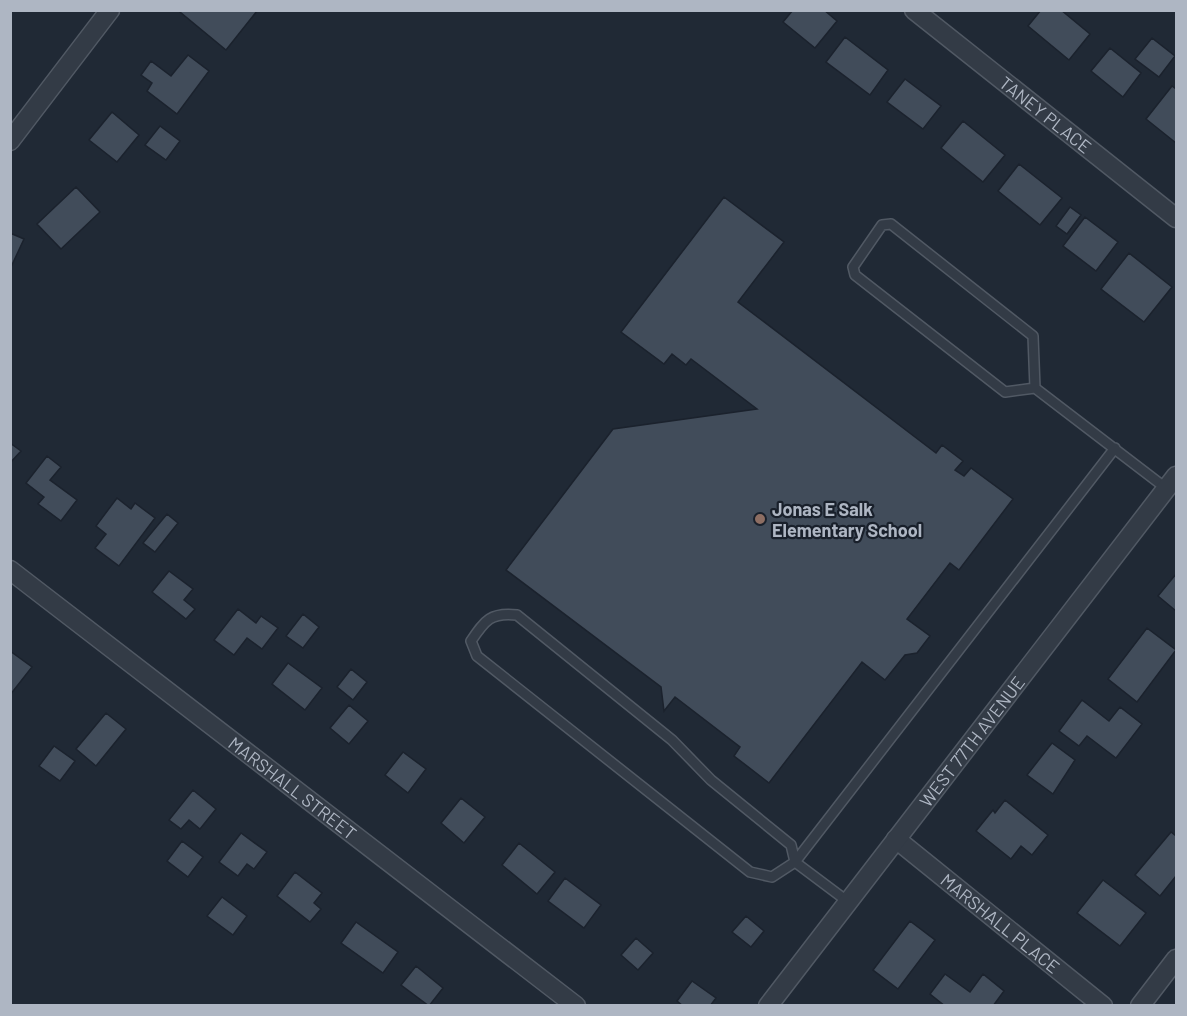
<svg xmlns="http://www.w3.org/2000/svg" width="1187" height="1016" viewBox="0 0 1187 1016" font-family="Barlow,sans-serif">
	<rect width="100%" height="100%" fill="#202935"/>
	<path fill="#414c5a" stroke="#1b222d" stroke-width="1.5" d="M181 10 219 11H257L226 50 180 12Z
		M793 10H824L837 21 815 48 783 22Z
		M1041 10H1061L1090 34 1069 60 1028 26Z
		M845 37 888 70 870 95 826 62Z
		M1152 38 1175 56 1159 77 1135 59Z
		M1110 48 1141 73 1123 97 1091 71Z
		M188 55 209 71 177 114 147 91 152 83 141 75 151 61 171 76Z
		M905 79 941 106 923 129 887 102Z
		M1172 86 1176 89V143L1146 119Z
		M112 112 139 135 117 162 89 140Z
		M963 121 1005 155 983 182 941 148Z
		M160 126 180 141 166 160 145 145Z
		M1019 164 1062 198 1040 225 998 191Z
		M76 187 100 212 61 249 37 224Z
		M724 197 784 242 738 302 936 453 942 445 963 461 955 470 964 476 971 468 1013 499 959 570 950 563 907 619 930 636 917 653 905 655 885 680 862 662 769 783 734 756 740 747 675 697 664 711 661 687 506 570 613 429 757 409 691 359 686 365 672 354 664 364 621 332Z
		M1070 207 1081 215 1067 234 1056 226Z
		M1085 217 1118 242 1096 271 1063 246Z
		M10 233 24 239 11 267 10 266Z
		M1129 253 1172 287 1144 322 1101 289Z
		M10 443 21 451 10 463Z
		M47 456 61 467 50 480 77 500 61 521 38 504 44 497 26 483Z
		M117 498 131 509 135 503 155 518 119 566 95 548 106 534 96 526Z
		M167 514 178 523 155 552 143 543Z
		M169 571 193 589 184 600 195 609 186 619 152 592Z
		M1176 574V611L1158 596Z
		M238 609 256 623 261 616 278 628 262 649 247 638 234 655 214 640Z
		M303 614 319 627 303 648 286 636Z
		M1147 628 1176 650 1137 702 1108 679Z
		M10 651 32 667 10 695Z
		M288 663 322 688 305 710 272 684Z
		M351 669 367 682 353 700 337 687Z
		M1082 700 1109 721 1120 707 1142 724 1116 758 1087 736 1079 746 1059 731Z
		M349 705 368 721 349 744 330 728Z
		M106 713 126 729 96 766 76 749Z
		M1052 743 1075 760 1053 794 1027 775Z
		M54 746 75 761 60 781 39 766Z
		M403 752 426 769 408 793 385 775Z
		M193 790 216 809 200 829 189 820 181 829 169 820Z
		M461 798 485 817 464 843 441 823Z
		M1005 800 1048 835 1032 855 1021 846 1011 859 976 831 993 810 995 813Z
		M1171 832 1176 836V876L1160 896 1135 875Z
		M241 833 267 852 254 869 247 864 238 876 219 862Z
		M182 841 203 857 188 877 167 861Z
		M519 843 555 872 537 894 502 865Z
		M295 872 322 893 314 903 321 909 310 922 277 896Z
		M565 878 601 905 584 928 548 901Z
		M1103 880 1146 913 1120 946 1077 913Z
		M222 897 247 916 233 935 207 916Z
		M746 916 764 931 751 947 732 932Z
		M910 921 935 940 898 989 873 970Z
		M356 922 398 952 383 973 341 943Z
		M636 938 653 953 638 970 621 955Z
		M416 966 443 988 429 1006 401 985Z
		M945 974 970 992 983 974 1004 991 993 1006H945L930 994Z
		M692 981 716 998 710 1006H683L677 1001Z"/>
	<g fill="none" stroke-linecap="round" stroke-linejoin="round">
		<defs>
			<path id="lane" d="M1035 388 1005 392 855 275 853 267 882 225 891 224 1033 336 1035 388 1167 489
				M847 901 795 862 791 845 711 780 672 740 517 615C491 612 485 620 471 641L477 656 750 872 772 877 795 862 1115 448"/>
			<g id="street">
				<path id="s1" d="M914 10 1176 218"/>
				<path d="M10 141 110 10"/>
				<path id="s2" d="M10 570 576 1006"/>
				<path id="s3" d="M896 839 1103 1006"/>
				<path id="s4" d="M768 1006 1176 476"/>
				<path d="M1140 1006 1176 959"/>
			</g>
		</defs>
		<use href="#lane" stroke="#515964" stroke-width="12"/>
		<use href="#street" stroke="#515964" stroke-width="21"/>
		<use href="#lane" stroke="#333b46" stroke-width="9"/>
		<use href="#street" stroke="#333b46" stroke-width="18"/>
	</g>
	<circle fill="#8d6e63" stroke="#19202b" stroke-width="2" cx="760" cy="519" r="6"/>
	<g text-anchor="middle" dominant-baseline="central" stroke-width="4.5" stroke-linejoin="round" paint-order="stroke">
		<g font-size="18" fill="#aeb6c3" stroke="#19202b">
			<text stroke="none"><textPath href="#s1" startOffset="168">TANEY PLACE</textPath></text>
			<text stroke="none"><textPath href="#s4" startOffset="334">WEST 77TH AVENUE</textPath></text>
			<text stroke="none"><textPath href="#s2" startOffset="357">MARSHALL STREET</textPath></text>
			<text stroke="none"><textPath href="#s3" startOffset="134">MARSHALL PLACE</textPath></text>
		</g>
		<g font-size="18" font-weight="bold" fill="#aeb6c3" stroke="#19202b" text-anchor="start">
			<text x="772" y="509">Jonas E Salk<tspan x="772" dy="21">Elementary School</tspan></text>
		</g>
	</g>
	<rect width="1187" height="1016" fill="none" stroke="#aeb6c3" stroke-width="24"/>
</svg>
